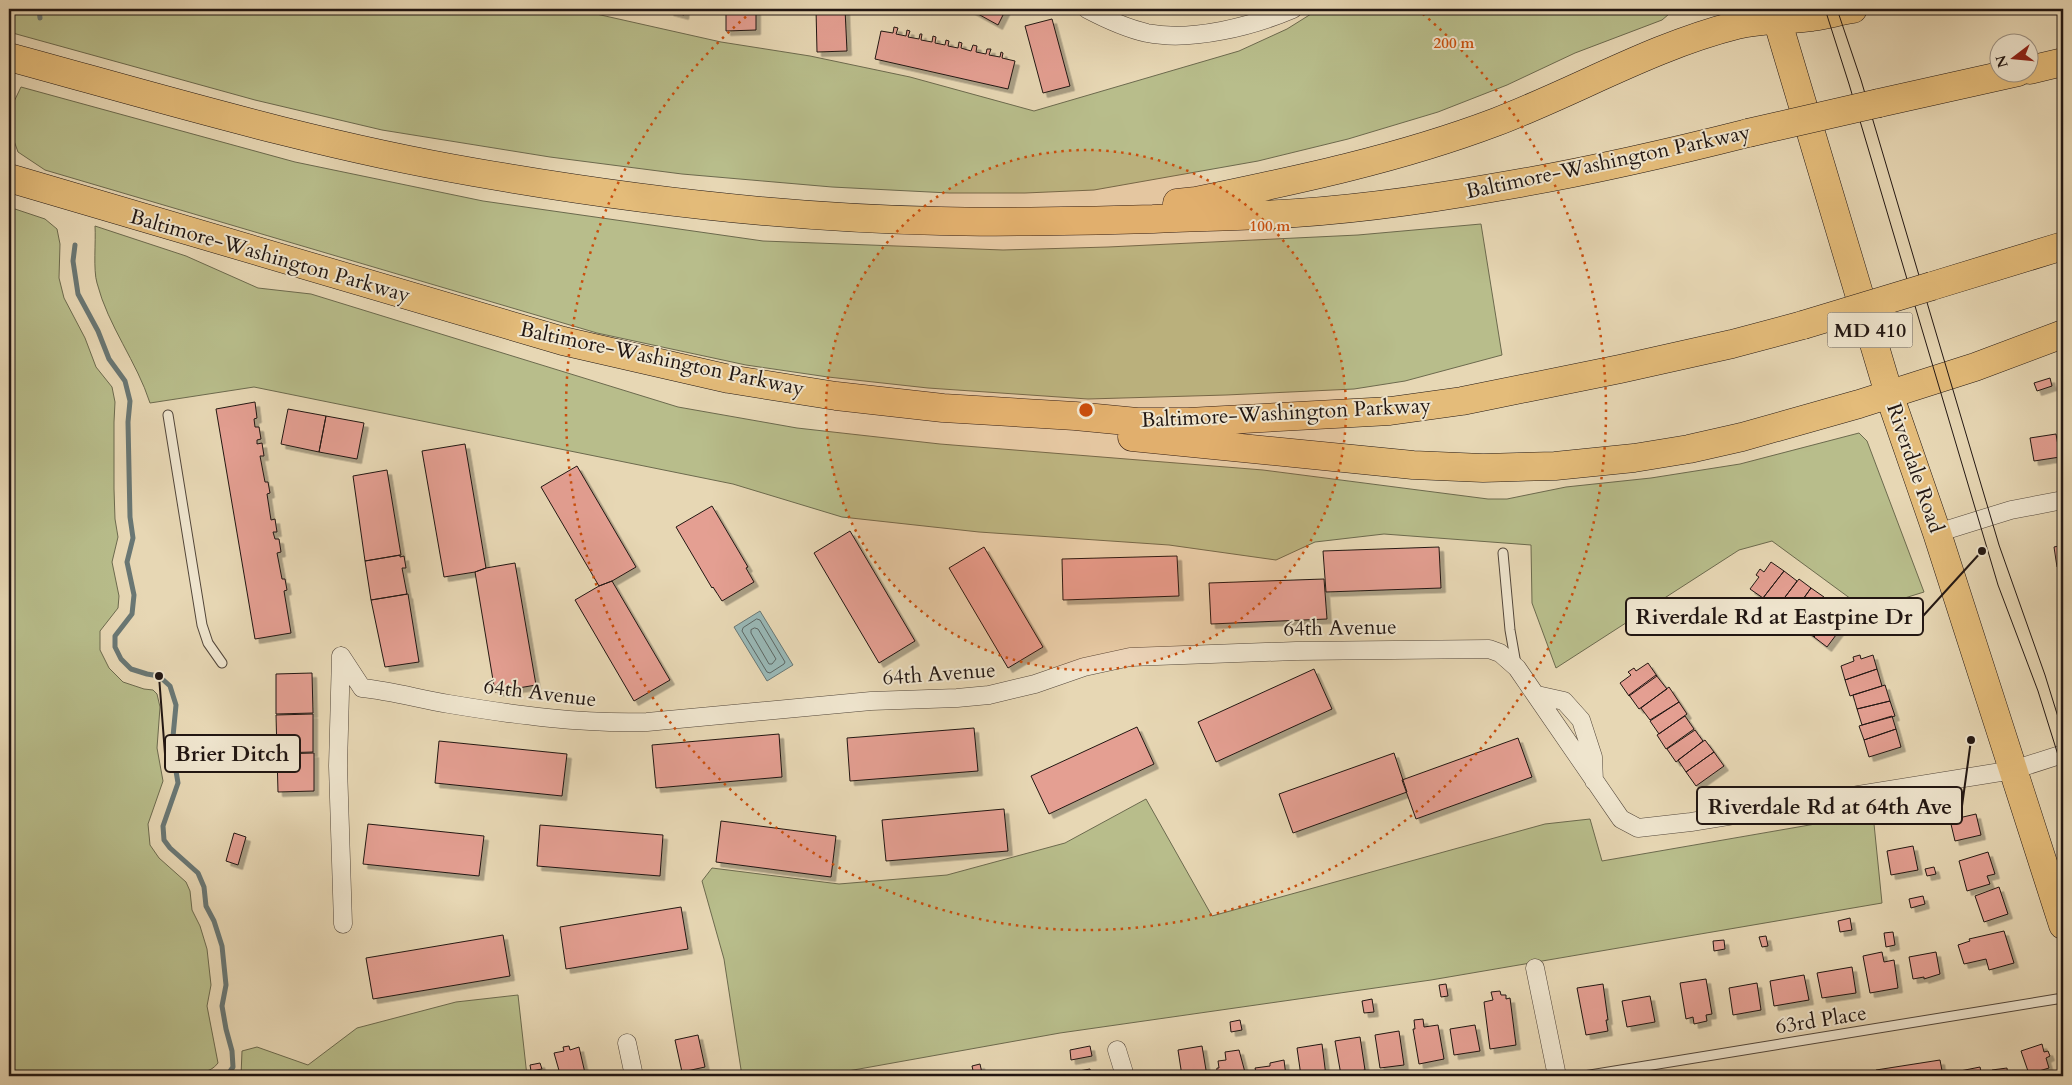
<svg xmlns="http://www.w3.org/2000/svg" width="2072" height="1085" viewBox="0 0 2072 1085" font-family="Cardo,serif">
	<defs>
		<filter id="shadow"><feDropShadow dx="4.5" dy="4.5" stdDeviation="0" flood-color="#0004"/></filter>
	</defs>
	<rect width="100%" height="100%" fill="#e7d7b4"/>
	<filter id="stains"><feTurbulence type="fractalNoise" baseFrequency=".004" numOctaves="4"/><feColorMatrix values="0 0 0 0 .2 0 0 0 0 .09 0 0 0 0 .02 0 0 0 .5 -.17"/></filter>
	<radialGradient id="worn" r=".72"><stop offset=".6" stop-color="#630" stop-opacity="0"/><stop offset="1" stop-color="#630" stop-opacity=".3"/></radialGradient>
	<path fill="#b8bd8b" stroke="#6c6a4e" d="M9 9H574L721 42 810 56 910 77 1034 111 1239 51 1287 29 1319 9H1675L1662 20 1575 53 1507 85 1438 112 1348 139 1258 161 1094 190 1025 193H949L832 187 682 174 550 157 382 130 255 100 9 32Z
		M21 87 295 162 483 201 763 241 1003 250 1108 247 1358 235 1481 224 1502 355 1405 381 1354 389 1226 395 1088 399 928 388 828 377 746 365 597 333 45 170 18 152 9 127V112Z
		M9 207 45 219 57 229 60 244 59 278 64 298 85 338 96 367 112 387 115 402 114 422V489L115 519 118 537 112 562 119 596 118 608 100 631V650L109 668 123 682 144 689 153 690 157 694 160 707 157 748 163 781 148 824 150 845 159 858 186 882 190 891 192 910 200 926 207 949 211 985 207 1006 218 1063C202 1085 162 1062 137 1076H9Z
		M95 226 186 256 258 288 311 294 678 407 797 428 940 444 1263 470 1488 499H1507L1566 487 1651 478 1740 464 1859 433 1867 441 1924 592 1866 610 1772 541 1739 550 1556 668 1532 603 1531 545 1384 534 1315 542 1276 560 1169 545 979 532 842 517 733 484 254 387 150 403C137 362 108 326 97 283 93 270 96 241 95 226Z
		M1146 799 1212 916 1545 824 1590 819 1602 861 1873 814 1882 903 1431 980 1060 1033 820 1076H742L724 959 702 881 712 868 839 884 947 875 1065 843Z
		M518 995 527 1076H241L242 1051 257 1047 308 1065 357 1028 456 1002Z"/>
	<path fill="#99b8b6" stroke="#697774" d="M760 611 793 665 767 681 734 627Z"/>
	<g fill="none" stroke-linecap="round" stroke-linejoin="round">
		<path stroke="#5d6764" stroke-width="1" d="M757 619 760 620 785 662 784 664 770 673 767 672 742 631 743 628Z
			M755 628 758 629 776 659 772 664H769L751 633V630Z"/>
		<path stroke="#697774" stroke-width="5" d="M39 9 40 18
			M75 245 73 261 78 294 98 331 109 359 125 381 130 401 128 422 130 517 133 538 127 562 134 595 132 614 115 636V647L121 659 131 669 147 674 159 676 170 686 176 705 172 747 178 783 163 826 164 840 170 848 198 873 204 887 206 906 214 921 222 946 226 985 222 1006 226 1029 232 1051 233 1067 227 1076"/>
	</g>
	<path fill="#e49f92" stroke="#211612" filter="url(#shadow)" d="M670 9H685L684 15 669 11Z
		M726 9H756V30L726 31Z
		M816 9H845L847 51 817 52Z
		M969 9H1006L998 25Z
		M1052 19 1070 86 1043 93 1025 26Z
		M894 27 898 28 896 34 906 36 907 30 910 31 908 37 919 39 920 34H922L921 40 932 42 933 36 936 37 935 43 945 45 946 40 949 41 948 46 958 48 959 42 962 43 961 48 971 51 973 45 977 46 976 52 986 54 987 49H991L989 55 1000 57 1001 52 1003 53 1002 58 1015 61 1008 89 875 59 881 31 893 33Z
		M2050 378 2052 386 2037 391 2034 383Z
		M255 402 257 418 254 419 255 427H259L261 439 257 440V444L262 443 264 456H260L265 482H268L270 493 267 494 271 520 275 519 277 532H273L275 539H279L281 552 277 553 282 579H285L287 590 284 591 291 633 255 639 216 409Z
		M288 409 326 416 319 452 281 444Z
		M326 416 364 423 357 459 319 452Z
		M2056 434 2060 457 2034 461 2030 438Z
		M465 444 486 568 475 572 444 577 422 451Z
		M577 466 636 567 612 581 599 586 541 487Z
		M387 470 401 555 365 561 353 476Z
		M712 506 748 567 746 568 754 582 722 601 713 587 712 588 676 527Z
		M850 531 915 641 879 663 814 553Z
		M2063 545V566L2057 567 2054 547Z
		M984 547 1043 647 1008 668 949 568Z
		M1439 547 1441 588 1326 592 1323 551Z
		M400 555V557L404 556 406 568H402L407 594 371 600 365 561Z
		M1177 556 1179 596 1063 600 1062 559Z
		M1771 562 1784 571 1763 598 1750 589 1759 577 1756 575 1760 569 1764 572Z
		M515 563 536 685 495 692 475 572 486 568Z
		M1784 571 1797 581 1777 608 1763 598Z
		M1324 579 1327 619 1211 624 1209 583Z
		M1799 579 1811 588 1791 616 1778 606Z
		M612 581 670 680 634 701 575 600 599 586Z
		M1811 588 1824 597 1803 625 1791 616Z
		M408 594 419 662 385 667 371 600Z
		M1822 600 1834 609 1814 637 1801 627Z
		M1834 609 1848 619 1827 647 1814 637Z
		M1860 655 1861 659 1873 655 1877 669 1845 680 1841 666 1854 661 1853 657Z
		M1648 663 1657 676 1629 696 1620 683 1631 675 1628 672 1634 668 1636 671Z
		M1314 669 1332 709 1216 762 1198 722Z
		M1877 669 1882 686 1850 696 1845 680Z
		M312 673 313 713 276 714V674Z
		M1656 675 1667 689 1639 709 1629 695Z
		M1885 685 1890 701 1857 709 1853 695Z
		M1669 687 1679 702 1650 720 1641 708Z
		M1890 701 1895 716 1862 725 1857 709Z
		M1679 702 1687 714 1659 734 1650 721Z
		M313 714V752L277 753 276 715Z
		M1685 716 1694 729 1666 749 1657 735Z
		M1892 716 1896 729 1864 740 1859 726Z
		M1137 727 1154 764 1049 814 1031 776Z
		M974 728 978 771 850 781 847 738Z
		M1896 729 1901 747 1869 757 1864 740Z
		M1695 730 1703 741 1676 762 1667 749Z
		M779 734 782 777 656 788 652 745Z
		M1518 738 1532 777 1416 819 1402 780Z
		M1705 740 1714 752 1686 772 1678 760Z
		M439 741 567 754 562 796 435 783Z
		M1714 752 1724 766 1696 786 1686 772Z
		M314 753V791L278 792 277 754Z
		M1394 753 1407 792 1293 833 1279 794Z
		M1004 809 1008 851 886 861 882 820Z
		M1976 814 1981 835 1955 841 1950 820Z
		M721 821 836 836 831 877 716 862Z
		M368 824 484 836 479 876 363 864Z
		M540 825 663 835 660 876 537 866Z
		M234 833 246 837 238 865 226 861Z
		M1913 846 1918 870 1891 875 1887 851Z
		M1988 852 1995 874 1987 876 1990 884 1967 891 1959 861Z
		M1934 867 1936 874 1927 876 1925 869Z
		M1999 887 2008 914 1984 922 1975 896Z
		M1923 896 1925 904 1911 908 1909 899Z
		M681 907 688 949 566 969 560 927Z
		M1850 918 1852 930 1840 932 1838 921Z
		M2004 931 2014 963 1989 970 1986 959 1964 964 1958 945 1970 941 1969 939Z
		M1893 932 1895 945 1886 947 1884 933Z
		M503 935 510 976 373 999 366 958Z
		M1766 936 1768 946 1762 947 1759 937Z
		M1724 940 1725 949 1714 951 1713 941Z
		M1882 952 1884 962 1894 960 1898 988 1870 993 1863 956Z
		M1936 952 1940 974 1924 979V977L1913 979 1909 957Z
		M1852 967 1856 993 1822 998 1817 973Z
		M1804 975 1809 1000 1774 1006 1770 981Z
		M1706 979 1712 1014 1706 1015 1707 1021 1694 1024 1693 1017 1686 1019 1680 983Z
		M1757 983 1761 1010 1733 1015 1729 988Z
		M1446 984 1448 996 1441 997 1439 985Z
		M1603 984 1608 1020H1606L1608 1031 1586 1035 1577 988Z
		M1500 991 1501 995H1506V999L1510 998 1516 1045 1490 1049 1484 1002 1493 1000 1491 992Z
		M1650 996 1655 1022 1627 1027 1622 1001Z
		M1372 999 1374 1012 1364 1013 1362 1001Z
		M1423 1019 1424 1027 1438 1025 1444 1059 1419 1064 1413 1029H1415L1414 1020Z
		M1240 1020 1242 1030 1231 1032 1230 1022Z
		M1475 1025 1480 1051 1454 1055 1450 1029Z
		M1399 1031 1404 1065 1380 1068 1375 1035Z
		M698 1035 705 1067 682 1072 675 1040Z
		M1360 1037 1365 1070 1341 1075 1335 1041Z
		M1322 1044 1326 1076H1301L1297 1048Z
		M2042 1044 2044 1052 2048 1051 2050 1056 2046 1058 2049 1068 2029 1074 2021 1051Z
		M569 1046 570 1050 579 1047 585 1073 574 1076H572L571 1072 560 1074 554 1053 564 1051 563 1047Z
		M1090 1046 1092 1056 1071 1060 1070 1050Z
		M1202 1046 1207 1076H1182L1178 1050Z
		M1239 1050 1246 1076H1216L1217 1068H1219L1218 1061 1226 1060 1225 1052Z
		M1284 1060 1286 1076H1257L1255 1068 1270 1066V1063Z
		M1940 1060 1943 1076H1877L1876 1070Z
		M540 1063 542 1069 531 1071 530 1065Z
		M980 1064 982 1073 974 1075 972 1066Z
		M1980 1067 1982 1076H1956L1955 1072Z
		M2007 1068 2008 1076H1993L1992 1070Z
		M1090 1069 1091 1076H1080L1079 1071Z"/>
	<g fill="none" stroke-linecap="round" stroke-linejoin="round">
		<defs>
			<path id="lane" d="M168 415 202 625 208 643 222 663
				M1503 553 1510 630 1516 664
				M1584 1076 2063 998"/>
			<path id="street" d="M1087 9C1106 19 1125 28 1147 33 1192 42 1253 26 1293 9
				M1937 533 2011 510 2063 500
				M341 656 362 688C392 691 419 699 449 704 515 715 581 724 647 722L871 701 957 698 989 695 1035 684 1084 667 1130 657 1296 651 1489 649 1500 653 1517 668 1621 819 1638 828 1691 822 2013 770 2063 754
				M341 656 338 766 343 924
				M1537 695 1564 701 1581 720 1593 757 1594 781
				M1535 968 1557 1076
				M627 1043 634 1076
				M1117 1050 1125 1076"/>
			<path id="primary" d="M1774 9 1889 394 1937 533 2063 925"/>
			<path id="highway" d="M9 57C163 99 316 145 473 172 627 199 784 218 940 221 1011 223 1082 221 1153 219 1189 217 1224 217 1259 215 1339 212 1419 201 1497 187 1582 173 1665 154 1748 133
				M2030 70 2063 62
				M1879 103 2018 72
				M9 178 563 341 729 379 836 396 943 408 1075 416 1137 422H1188L1390 411 1462 401 1620 369 1732 344 1803 325
				M1177 203 1196 201C1297 180 1398 159 1496 122 1577 91 1653 46 1737 25 1762 19 1787 20 1812 17 1826 15 1840 11 1853 9
				M1932 286 2063 246
				M1132 437 1413 465 1483 468 1555 466 1634 458 1689 449 1742 437 1859 404 1975 367 2063 334"/>
		</defs>
		<use href="#lane" stroke="#52463a" stroke-width="11"/>
		<use href="#street" stroke="#52463a" stroke-width="19"/>
		<use href="#primary" stroke="#211612" stroke-width="29"/>
		<use href="#highway" stroke="#211612" stroke-width="29"/>
		<use href="#lane" stroke="#efe5ce" stroke-width="9"/>
		<use href="#street" stroke="#efe5ce" stroke-width="18"/>
		<use href="#primary" stroke="#e4bc7a" stroke-width="28"/>
		<use href="#highway" stroke="#e4bc7a" stroke-width="28"/>
		<path stroke="#211612" stroke-width="1" d="M1825 9 1849 84 1998 585 2038 691 2063 771
			M1837 9 1861 80 1999 545 2045 675 2063 733"/>
		<defs>
			<path id="highway-bridge" d="M1748 133 1879 103
				M1803 325 1932 286"/>
		</defs>
		<use href="#highway-bridge" stroke="#211612" stroke-width="29" stroke-linecap="butt"/>
		<use href="#highway-bridge" stroke="#e4bc7a" stroke-width="28"/>
	</g>
	<circle cx="1086" cy="410" r="260" fill="#ca4f0d" fill-opacity=".12"/>
	<g fill="none" stroke="#ca4f0d" stroke-width="2.5" stroke-dasharray="2.5 5">
		<circle cx="1086" cy="410" r="260"/>
		<path d="M1417 9A520 520 0 1 1 755 9"/>
	</g>
	<g text-anchor="middle" dominant-baseline="central" stroke-width="4" stroke-linejoin="round" paint-order="stroke">
		<rect fill="#efe5ce" stroke="#5f544a" stroke-width="1" x="1827.5" y="312.5" width="85" height="35" rx="4"/>
		<g font-size="20" font-weight="bold" fill="#211612">
			<text x="1870" y="330">MD 410</text>
		</g>
		<g font-size="21" fill="#211612" stroke="#efe5ce">
			<text transform="translate(1608 162) rotate(-12)">Baltimore-Washington Parkway</text>
			<text transform="translate(270 256) rotate(16)">Baltimore-Washington Parkway</text>
			<text transform="translate(662 359) rotate(12)">Baltimore-Washington Parkway</text>
			<text transform="translate(1286 413) rotate(-3)">Baltimore-Washington Parkway</text>
			<text transform="translate(1915 468) rotate(71)">Riverdale Road</text>
			<text transform="translate(1340 628) rotate(-1)">64th Avenue</text>
			<text transform="translate(939 674) rotate(-4)">64th Avenue</text>
			<text transform="translate(540 693) rotate(7)">64th Avenue</text>
			<text transform="translate(1821 1020) rotate(-9)">63rd Place</text>
		</g>
	</g>
	<circle cx="1086" cy="410" r="8" fill="#ca4f0d" stroke="#efe5ce" stroke-width="2.5"/>
	<g font-size="15" text-anchor="middle" font-weight="bold" fill="#ca4f0d" stroke="#efe5ce" stroke-width="4" stroke-linejoin="round" paint-order="stroke">
		<text x="1454" y="48">200 m</text>
		<text x="1270" y="231">100 m</text>
	</g>
	<path fill="none" stroke="#211612" stroke-width="2" d="M1982 551L1923 616M159 676L165 754M1971 740L1962 806"/>
	<g fill="#211612" stroke="#efe5ce" stroke-width="2">
		<circle cx="1982" cy="551" r="5"/>
		<circle cx="159" cy="676" r="5"/>
		<circle cx="1971" cy="740" r="5"/>
	</g>
	<g fill="#efe5ce" stroke="#211612" stroke-width="2">
		<rect x="1626" y="598" width="297" height="37" rx="5"/>
		<rect x="165" y="735" width="135" height="37" rx="5"/>
		<rect x="1697" y="787" width="265" height="37" rx="5"/>
	</g>
	<g font-size="22" text-anchor="middle" font-weight="bold" fill="#211612">
		<text x="1774" y="624">Riverdale Rd at Eastpine Dr</text>
		<text x="232" y="761">Brier Ditch</text>
		<text x="1830" y="814">Riverdale Rd at 64th Ave</text>
	</g>
	<rect width="2072" height="1085" fill="none" stroke="#e7d7b4" stroke-width="30"/>
	<rect x="10" y="10" width="2052" height="1065" fill="none" stroke="#211612" stroke-width="2.5"/>
	<rect x="15" y="15" width="2042" height="1055" fill="none" stroke="#211612"/>
	<g transform="translate(2014 58) rotate(254)"><circle r="24" fill="#efe5ce" stroke="#9d9283"/>
	<path d="M0-4L9 19L0 12L-9 19Z" fill="#8f2418"/>
	<text y="-8" font-size="14" font-weight="bold" text-anchor="middle" fill="#211612">N</text>
	</g>
	<rect width="100%" height="100%" filter="url(#stains)"/>
	<rect width="100%" height="100%" fill="url(#worn)"/>
</svg>
